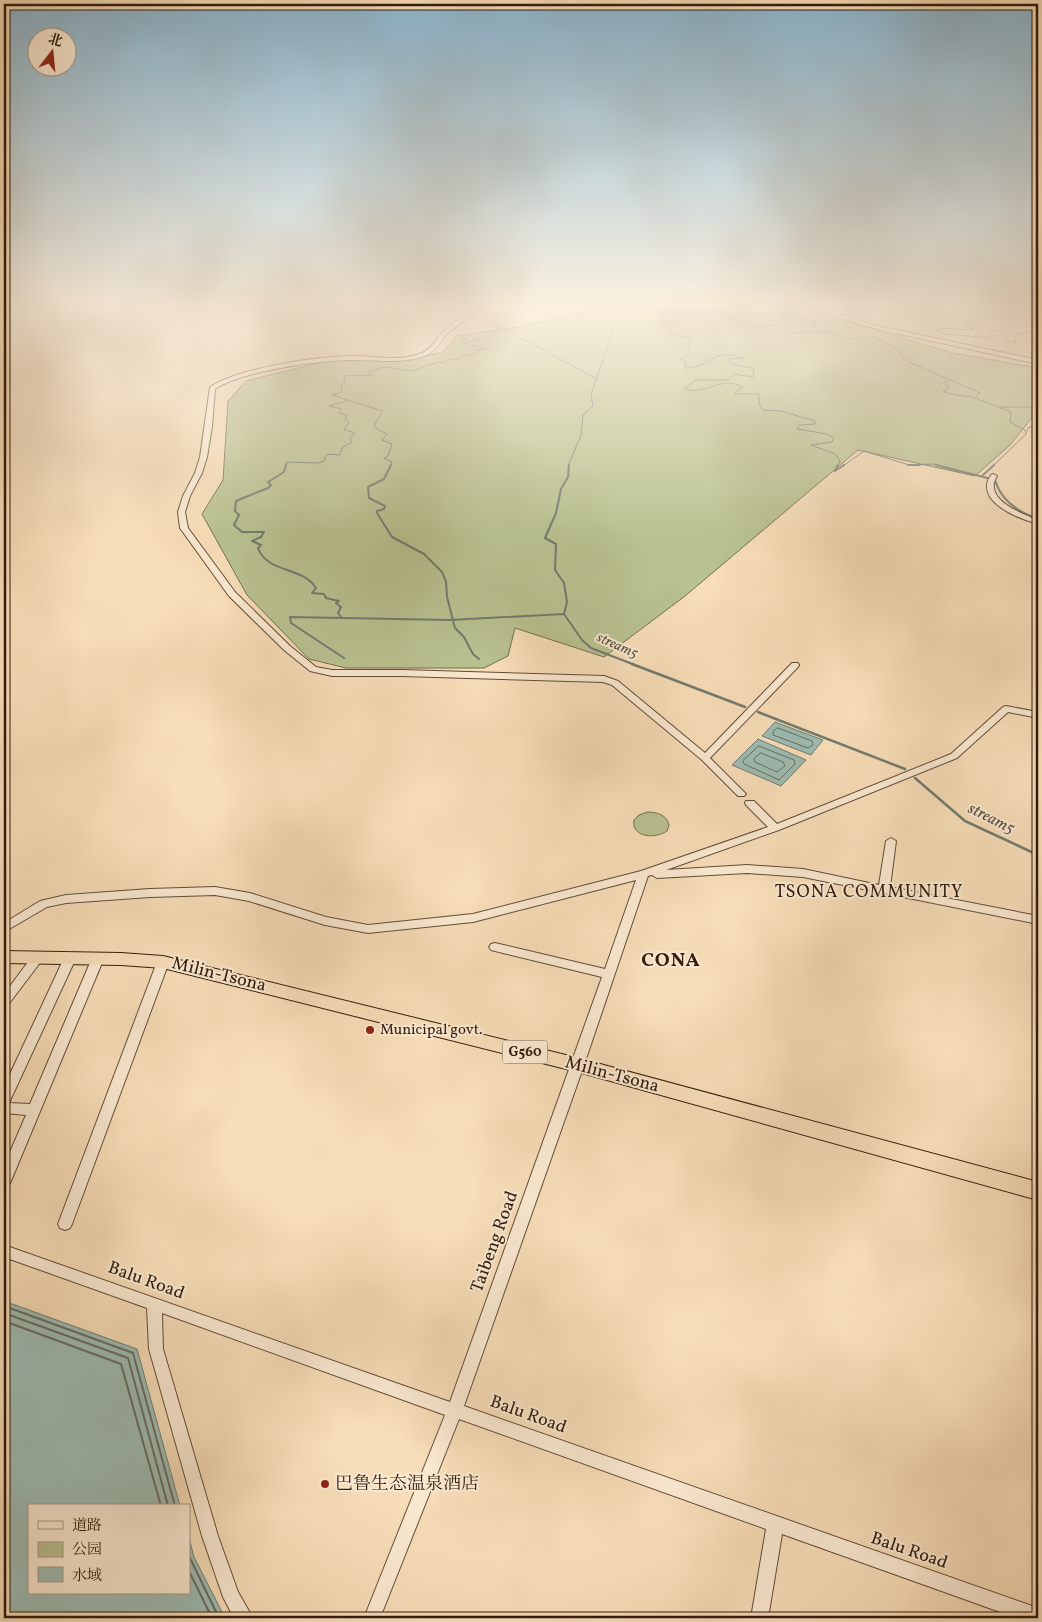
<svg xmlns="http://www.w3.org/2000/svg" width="1042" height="1622" viewBox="0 0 1042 1622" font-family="Vollkorn,'Noto Serif SC',serif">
	<rect width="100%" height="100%" fill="#f7ddb8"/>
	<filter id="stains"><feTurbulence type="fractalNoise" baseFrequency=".004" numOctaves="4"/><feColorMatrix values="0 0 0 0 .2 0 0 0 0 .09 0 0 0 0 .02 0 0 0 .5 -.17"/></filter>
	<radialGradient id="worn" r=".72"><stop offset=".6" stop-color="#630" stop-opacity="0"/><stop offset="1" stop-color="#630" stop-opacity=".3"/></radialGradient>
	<path fill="#b9c291" stroke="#756f50" d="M604 307H798L953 353 1038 368V410L1010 445 975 476 858 450 685 596 604 657 515 628 508 656 484 668H346L309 659 247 595 202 514 223 480 228 401 246 381 326 361 413 359 443 352 456 336 524 326Z
		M647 812C657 812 667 815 669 825L667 831C656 839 631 838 634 820L639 815Z"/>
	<path fill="#9dbbb2" stroke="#727b70" d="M775 722 823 740 811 755 762 736Z
		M758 739 806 760 781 786 732 765Z
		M4 1301 137 1349 180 1506H29V1593H189V1538L194 1557 225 1618H4Z"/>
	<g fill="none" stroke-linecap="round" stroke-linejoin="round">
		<path stroke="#676c60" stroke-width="1" d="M778 728 812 741 813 745 808 748 773 735V732Z
			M759 746 794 760 795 764 779 780 744 764 743 761Z
			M761 753 783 762 785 766 777 772 755 762 754 759Z"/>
		<path stroke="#676c60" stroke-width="2" d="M4 1306 133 1353 175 1506
			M4 1313 128 1358 168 1506
			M4 1321 121 1364 161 1506
			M189 1556 219 1618
			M189 1571 212 1618"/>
		<path stroke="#727b70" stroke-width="1" d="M724 307 723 310 715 312V314L757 326 783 325 788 331 794 333 829 332 838 334 846 339 874 337 896 348 901 356 909 362 980 393 975 398 1011 412 1010 422 1025 430 1026 434 993 466
			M776 307 781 313 815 321 811 324 815 326 818 332
			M924 307 912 311 934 313V318L952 317 973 323 965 326 974 329 971 330 945 328 936 330 946 334 989 338 992 331 1002 330 1008 341 1015 343V335L1038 330
			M1021 307 1028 310 1027 313 1038 319
			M631 308 657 309 662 315 661 321 672 325 668 329 677 336 691 338 688 344 690 353 681 359 686 362 685 368C710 368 712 347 743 358L728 359V361L738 366 754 368 753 377 734 374 727 380H696L684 389C704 396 723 375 743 387L735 392V394H759V404L763 410 781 411 815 421V424L799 425 797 429 827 434 834 438 832 442 811 445 835 454 840 461 838 466
			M489 321 597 379
			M952 379 945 382 949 388 943 391C954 396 964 395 976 398
			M1000 407H1032L1038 405
			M1032 407 1034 408 1032 411 1038 416
			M1027 432 1028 428 1038 424
			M286 466V462L318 463 324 461 327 454 340 455 342 448 352 442 350 438 355 433 344 429 349 423 345 419 347 415 338 413 342 409 329 406 346 401
			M390 466 392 462 384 458 388 456 392 444 382 440 387 434 377 429 374 425 383 411 332 395 342 392 341 386 345 380 344 376 372 375 367 372 384 367 412 371 438 362 445 363 449 359H459L461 356 478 353 476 350 487 349 462 342V339L466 338 471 342C482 339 493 337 500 328
			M568 466 581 435 583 415 593 406 591 394 610 341 616 317 622 307
			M843 466 864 451 909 465 934 464 941 466"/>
		<path stroke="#727b70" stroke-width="2" d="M286 465 284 472 268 482 271 485 268 488 236 501 235 511 239 515 234 525 242 532H264L261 537 252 541 261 545 258 548C268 574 302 566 316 588L312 593 324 594 326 598 339 601 336 603 341 607 338 613 341 617
			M391 465 384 479 368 487 369 498 385 506 384 509 377 511V513L392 537 424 554 442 572 446 582 447 597 455 628 464 637 473 654 479 659
			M569 465 568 477 561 489 556 513 545 538 556 544 555 570 564 583 567 602 564 614 582 640 591 648 635 665
			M908 465H920
			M936 465 995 480C1001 501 1018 512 1038 519
			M835 471 838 465
			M835 471 844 465
			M982 476 994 465
			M344 658 291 623 290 617 450 620 564 614"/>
		<path stroke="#727b70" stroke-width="2.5" d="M632 664 745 707
			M758 712 905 769
			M915 778 965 821 1038 855"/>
		<defs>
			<path id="minor" d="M477 307H483C472 317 457 324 446 335 440 342 435 352 425 356 402 364 377 360 353 360 320 360 242 371 215 389L212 427 207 457 202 473 190 496 185 512 188 528 235 592 290 646 316 667 332 670H402L604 676 618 681 705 753 792 663H798L799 665 798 667 710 758 746 794 744 796H738L702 760 612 685 603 682 402 676H332L310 671 284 650 229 596 180 528 178 512 183 496 195 473 200 457 210 387C238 368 319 356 354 356 376 356 401 362 422 353 432 349 436 339 443 332 453 322 466 314 477 307Z
				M805 307H812L878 326 1038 360V364L877 329Z
				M993 474 997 476C982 499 1022 514 1038 520V524C1019 519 973 501 991 475Z
				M1006 706 1038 712V718L1008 712 957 758 779 830 666 870 747 865 803 869 879 885 886 841 891 838 896 841 890 887 1038 916V924L803 877 747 873 657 878 652 875 648 876 584 1065 464 1406 1038 1608V1618H1017L782 1534 768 1618H751L766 1529 459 1419 380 1618H364L445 1415 162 1313 163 1349 218 1536 238 1592 253 1618H234L223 1597 202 1536 149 1349 147 1308 4 1257V1245L450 1402 602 977 495 951 491 950 489 947 491 944 495 943 605 969 636 880 473 922 368 933 325 925 249 901 215 895 150 897 66 903 47 907 4 932V923L40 901 66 895 150 889 215 887 250 893 326 917 368 925 473 914 641 871 768 827 746 805 745 803 746 801H754L777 824 951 754 1003 707Z
				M38 953 42 954 44 957 42 960 8 1005 4 1006V994L34 954Z
				M70 954 74 955 76 958 9 1103 30 1104 92 958 94 955H102L104 958 11 1181 9 1185 4 1187V1166L26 1115 4 1113V1087L64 958 66 955Z
				M163 958 167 959 169 962 72 1224 70 1228 65 1230 60 1228 58 1224 157 962 159 959Z"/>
			<path id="highway" d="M4 951 121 953 163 956 578 1058 1038 1182V1200L578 1072 163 968 121 965 4 963Z"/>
		</defs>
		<use href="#minor" stroke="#624c38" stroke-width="2"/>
		<use href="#highway" stroke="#311c0e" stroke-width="2"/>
		<use href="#minor" fill="#fae9d1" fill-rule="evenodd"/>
		<use href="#highway" fill="#f7ddb8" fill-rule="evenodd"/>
	</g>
	<linearGradient id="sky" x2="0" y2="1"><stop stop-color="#8ab7d2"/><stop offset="0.57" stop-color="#fbf0df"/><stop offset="1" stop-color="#fbf0df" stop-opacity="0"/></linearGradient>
	<rect width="1042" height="534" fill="url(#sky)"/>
	<g fill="#8f2418" stroke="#fae9d1" stroke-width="2">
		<circle cx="370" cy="1030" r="5"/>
		<circle cx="325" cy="1484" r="5"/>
	</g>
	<g text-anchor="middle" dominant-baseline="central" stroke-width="4" stroke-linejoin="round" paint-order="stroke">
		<g font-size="14" font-style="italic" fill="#514c3f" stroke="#fae9d1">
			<text transform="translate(617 646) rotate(24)">stream5</text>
		</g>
		<rect fill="#fae9d1" stroke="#6d5a48" stroke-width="1" x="502.5" y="1040.5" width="45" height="23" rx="4"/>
		<g font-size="14" font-weight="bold" fill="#311c0e">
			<text x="525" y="1052">G560</text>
		</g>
		<g font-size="15" fill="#311c0e" stroke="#fae9d1" text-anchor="start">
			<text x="380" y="1030">Municipal govt.</text>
		</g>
		<g font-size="16" font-style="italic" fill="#514c3f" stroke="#fae9d1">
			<text transform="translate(991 819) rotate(27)">stream5</text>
		</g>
		<g font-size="18" letter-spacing="1" fill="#311c0e" stroke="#fae9d1">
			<text x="869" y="892">TSONA COMMUNITY</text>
		</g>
		<g font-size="18" fill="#311c0e" stroke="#fae9d1">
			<text transform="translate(219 975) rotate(14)">Milin-Tsona</text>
			<text transform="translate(612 1075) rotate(15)">Milin-Tsona</text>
			<text transform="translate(495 1242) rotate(-70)">Taibeng Road</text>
			<text transform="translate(146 1281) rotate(20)">Balu Road</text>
			<text transform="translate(528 1415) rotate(20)">Balu Road</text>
			<text transform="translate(909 1551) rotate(19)">Balu Road</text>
		</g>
		<g font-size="18" fill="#311c0e" stroke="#fae9d1" text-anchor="start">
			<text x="335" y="1484">巴鲁生态温泉酒店</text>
		</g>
		<g font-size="20" font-weight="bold" letter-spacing="1" fill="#311c0e" stroke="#fae9d1">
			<text x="671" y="961">CONA</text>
		</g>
	</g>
	<rect width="1042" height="1622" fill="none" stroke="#f7ddb8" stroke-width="20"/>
	<rect x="5" y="5" width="1032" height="1612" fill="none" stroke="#311c0e" stroke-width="2.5"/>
	<rect x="10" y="10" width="1022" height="1602" fill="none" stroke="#311c0e"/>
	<rect x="28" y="1504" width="162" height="90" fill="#fae9d1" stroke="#aa9783"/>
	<rect x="38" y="1521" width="25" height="8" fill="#fae9d1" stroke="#aa9783"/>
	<text x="72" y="1530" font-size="15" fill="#311c0e">道路</text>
	<rect x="38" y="1542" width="25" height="15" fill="#b9c291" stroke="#aa9783"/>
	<text x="72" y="1554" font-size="15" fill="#311c0e">公园</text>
	<rect x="38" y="1567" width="25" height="15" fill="#9dbbb2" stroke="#aa9783"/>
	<text x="72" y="1580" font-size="15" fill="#311c0e">水域</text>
	<g transform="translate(52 52) rotate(16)"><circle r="24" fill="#fae9d1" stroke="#aa9783"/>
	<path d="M0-4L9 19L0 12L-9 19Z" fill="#8f2418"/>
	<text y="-8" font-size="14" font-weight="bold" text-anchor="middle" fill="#311c0e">北</text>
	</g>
	<rect width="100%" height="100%" filter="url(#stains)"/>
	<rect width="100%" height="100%" fill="url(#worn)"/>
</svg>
